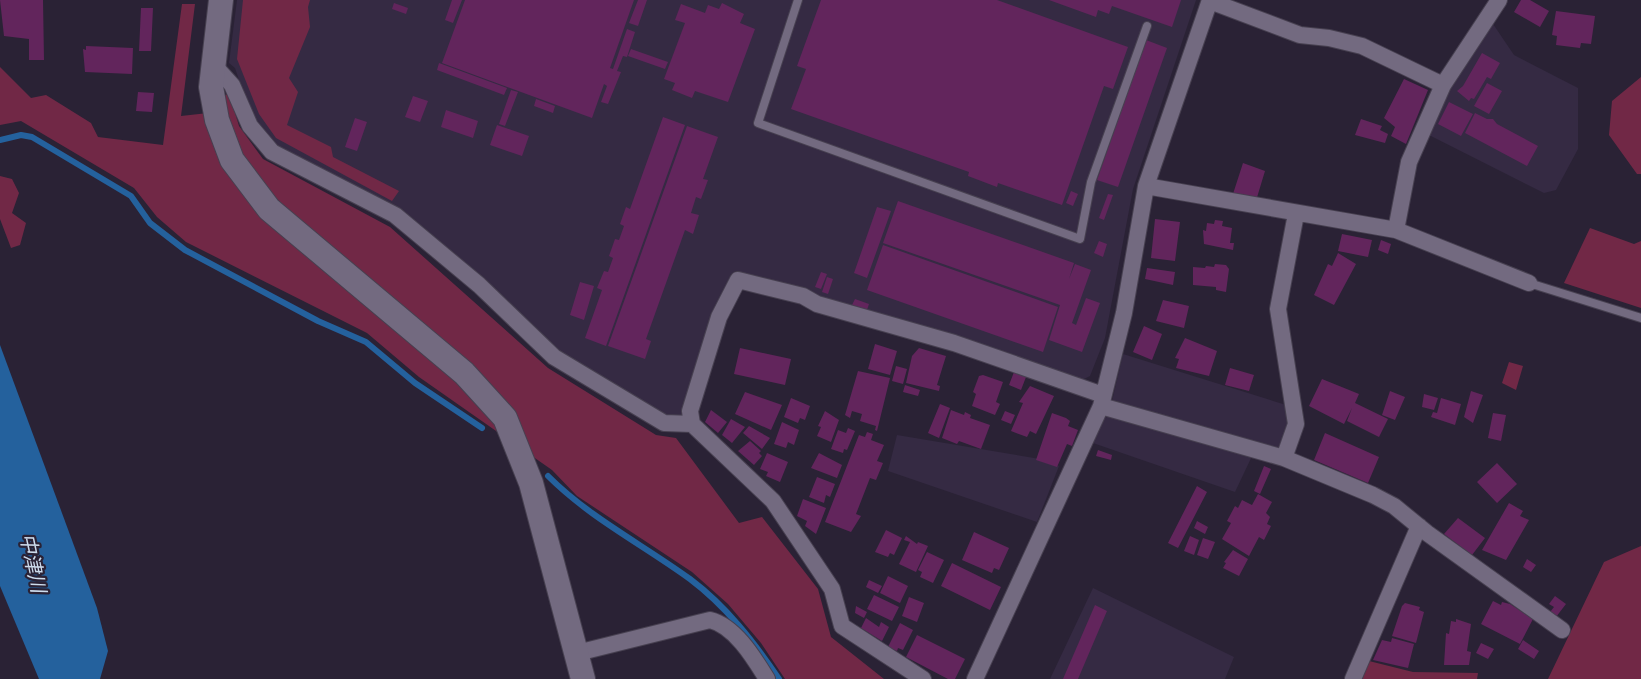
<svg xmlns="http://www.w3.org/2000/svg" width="1641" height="679" viewBox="0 0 1641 679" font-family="'PT Sans','Noto Sans JP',sans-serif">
	<rect width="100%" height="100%" fill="#2a2235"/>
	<path fill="#352a43" d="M237 0H1196L1133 189 1105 338 1090 376 1082 380 823 301 795 286 735 271 713 313 683 415 661 417 561 353 398 213 273 145 254 124 235 68 229 63Z
		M1491 21 1514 55 1578 88V149L1556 190 1544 193 1427 134 1432 118Z
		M1123 354 1286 405 1290 425 1281 448 1276 450 1112 401Z
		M1114 414 1253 454 1235 492 1093 443 1104 418Z
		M897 435 1046 460 1059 466 1037 522 888 471Z
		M1093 588 1234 657 1225 679H1050Z"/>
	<path fill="#712846" d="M243 0H310L308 7 310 27 289 78 298 92 287 125 331 147 333 157 399 191 392 201 276 138 259 114 237 59Z
		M182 4H195L181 116 226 111 223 97 229 93 239 126 263 159 390 227 548 368 656 435 676 438 739 523 762 517 818 589 831 637 884 679H785L761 643 728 604 692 572 577 496 552 470 419 377 367 333 186 242 157 217 134 188 21 121 0 125V67L31 98 46 95 91 123 98 137 163 145Z
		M1641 77V174H1637L1609 135 1612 101Z
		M0 176 12 179 19 193 12 213 26 223 20 245 11 248 0 219Z
		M1590 228 1634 244 1641 241V308L1564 283Z
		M1509 362 1523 366 1516 390 1502 383Z
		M1641 546V679H1548L1604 562Z
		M1369 661 1413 672 1478 673 1477 679H1361Z"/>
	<path fill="#24619d" d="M0 345 97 608 108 651 100 679H39L0 586Z"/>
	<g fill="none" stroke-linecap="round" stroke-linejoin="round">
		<path stroke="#24619d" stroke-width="6" d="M0 140 21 135 32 137 131 196 150 223 185 250 318 321 366 342 415 383 482 428
			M548 476C590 518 642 544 690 579 726 606 754 642 779 679"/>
	</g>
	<path fill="#62255c" d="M0 0H43L44 60H29V39L4 36Z
		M452 0H462L453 23 445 20Z
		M465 0H634L610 68 613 69 627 29 635 32 627 57 623 56 617 71 621 72 608 104 601 102 607 86 604 84 592 118 442 63Z
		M638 0H647L638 26 629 23Z
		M821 0H997L1128 47 1113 89 1104 86 1062 205 998 183 997 187 968 176 969 172 791 109 806 69 797 66Z
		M1049 0H1181L1172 27 1112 6 1109 14 1098 10 1096 17Z
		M1521 0H1530L1549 11 1540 27 1514 12Z
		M394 3 408 8 406 14 392 9Z
		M722 3 744 14 740 23 755 29 728 102 695 91 692 98 672 90 675 83 664 79 685 23 675 20 681 4 705 13 708 5 719 9Z
		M141 8H153L151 51H139Z
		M1556 11 1595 16 1591 44 1581 43 1580 48 1556 45 1557 36 1552 35Z
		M1146 40 1167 48 1118 187 1097 180Z
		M86 46 133 48 132 74 85 72 83 49 86 50Z
		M631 49 668 62 665 69 628 56Z
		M1482 53 1500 63 1491 79 1487 77 1474 99 1471 98 1469 101 1457 91 1463 86Z
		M439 63 507 88 504 95 437 70Z
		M1404 79 1428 90 1406 144 1391 136 1395 127 1384 118Z
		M1487 83 1502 91 1489 114 1474 106Z
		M511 90 518 92 505 126 499 124Z
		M138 92 154 93 152 112 136 111Z
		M413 96 428 101 420 122 405 117Z
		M536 99 555 106 553 113 534 106Z
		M1449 102 1473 114 1461 136 1438 124Z
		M446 110 478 121 473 138 441 127Z
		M1475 113 1487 119H1493L1497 124 1538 146 1527 166 1465 133Z
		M663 117 685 125 606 346 585 338 602 290 597 288 604 271 608 272 613 258 609 256 615 239 619 240 624 226 620 224 626 207 630 209Z
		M355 118 367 122 357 151 345 147Z
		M1361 119 1382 126 1380 130 1388 134 1385 143 1355 135Z
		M497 125 529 136 522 156 490 145Z
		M687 126 718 137 703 179 708 180 701 199 696 197 691 213 699 215 693 234 685 230 646 339 651 341 645 359 608 346Z
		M1243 163 1265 171 1255 204 1232 197Z
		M1071 191 1078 194 1073 206 1066 203Z
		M1108 194 1113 195 1104 220 1099 218Z
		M898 201 1074 263 1069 279 1075 264 1091 270 1072 323 1076 325 1086 298 1100 303 1082 352 1049 340 1060 305 883 243Z
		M877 207 891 211 867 278 854 273Z
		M1155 219 1180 222 1175 261 1151 258Z
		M1215 220 1223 221 1222 226 1232 228 1230 243H1234L1233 250 1204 244 1203 230 1206 231 1207 223 1214 224Z
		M1342 234 1372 240 1368 257 1338 251Z
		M1381 240 1391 244 1388 254 1378 250Z
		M1099 241 1107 244 1103 257 1094 253Z
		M883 245 1058 307 1043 352 867 290Z
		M1338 253 1356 264 1334 305 1314 295 1328 264 1332 266Z
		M1215 264 1226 265 1229 269 1226 292 1216 290V287L1193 285V267L1205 268 1206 266 1214 267Z
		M1147 268 1175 272 1173 285 1145 279Z
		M821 272 827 274 821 289 815 287Z
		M827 277 833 279 828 294 822 292Z
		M580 282 594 286 584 320 570 315Z
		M855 299 869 304 867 310 852 305Z
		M1163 300 1189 306 1184 328 1156 321Z
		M1144 326 1162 334 1152 360 1133 352Z
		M1185 338 1217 351 1209 376 1176 368 1179 359 1175 358Z
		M875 344 897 351 890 375 868 369Z
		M740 348 791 359 785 385 734 374Z
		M919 348 946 356 937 385 940 386 939 391 906 383 912 356Z
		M896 366 907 369 903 384 892 381Z
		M1230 368 1254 375 1249 391 1225 385Z
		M858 371 890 378 877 431 875 430 876 426 860 421 862 414 852 411 850 418 845 415Z
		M1014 372 1026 377 1021 390 1009 385Z
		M983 375 1003 382 996 402 1000 404 995 415 972 406 976 394 973 392 979 376Z
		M1322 379 1359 394 1355 403 1388 419 1379 437 1347 421 1352 408 1344 424 1309 406Z
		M905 385 920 390 918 396 903 392Z
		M1030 386 1054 396 1036 434 1030 431 1027 437 1011 431 1023 403 1019 402Z
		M1390 391 1405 397 1395 420 1382 415Z
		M1471 391 1483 395 1473 423 1464 417Z
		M745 392 782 405 771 430 735 414Z
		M1424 394 1438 398 1434 410 1422 407Z
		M791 398 810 406 805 420 800 418 798 423 784 417Z
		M1441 398 1461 404 1455 425 1431 417 1433 412 1437 413Z
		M940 404 950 408 939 438 928 433Z
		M711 410 727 422 718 433 705 422Z
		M951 410 964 415 965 412 971 415 970 418 990 425 981 449 959 441 957 444 942 438Z
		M825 411 839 420 831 442 817 436 821 427 818 426Z
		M1005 411 1015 415 1011 424 1001 420Z
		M1052 413 1066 418 1070 421 1068 426 1078 430 1072 446 1067 444 1057 467 1036 460Z
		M1493 413 1506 415 1501 441 1488 438Z
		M731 419 745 427 732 443 722 435Z
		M782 422 799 430 794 445 788 442 786 448 774 444Z
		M749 426 770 438 762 449 743 433Z
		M848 428 855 431 847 450 844 449 843 453 831 449 838 430 846 433Z
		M867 432 873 434 871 440 884 445 877 461 883 463 876 480 870 478 856 514 861 516 851 532 825 522 859 435 865 437Z
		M1325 433 1379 457 1368 483 1314 460Z
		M750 441 761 451 759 453 762 456 754 465 738 451Z
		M1098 450 1112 455 1111 460 1096 456Z
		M767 453 788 462 780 482 766 476 768 472 760 469Z
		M819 453 842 465 837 478 811 468Z
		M1497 463 1517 484 1497 503 1477 482Z
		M1264 466 1271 469 1260 494 1254 491Z
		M817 477 835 484 830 497 826 495 824 503 809 497Z
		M1197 486 1207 492 1178 548 1168 543Z
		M1258 494 1272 502 1266 513 1270 517 1267 524 1271 526 1264 540 1259 537 1249 556 1222 539 1231 523 1227 521 1235 506 1238 508 1242 500 1252 505Z
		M803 499 826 508 816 534 805 526 807 521 797 516Z
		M1509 503 1523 511 1520 516 1529 520 1506 560 1482 550Z
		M1458 518 1485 538 1472 555 1444 534Z
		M1197 521 1208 527 1205 534 1194 528Z
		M886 530 902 538 894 555 890 553 888 557 875 552Z
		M974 532 1009 548 999 570 994 568 992 573 962 560Z
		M906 536 917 544 918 542 928 546 916 572 899 564 910 542 904 540Z
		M1190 536 1199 540 1194 555 1184 551Z
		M1203 538 1215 542 1208 559 1197 555Z
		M1233 550 1248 559 1239 576 1223 568 1226 563 1224 562Z
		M927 552 944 560 933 583 920 577 922 572 918 570Z
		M1527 559 1536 565 1531 572 1523 567Z
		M952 563 1001 587 990 610 941 586Z
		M888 576 908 586 900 603 880 593Z
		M869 580 882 586 878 593 866 587Z
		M874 595 899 607 892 621 867 609Z
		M1555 596 1566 604 1556 617 1550 612 1554 607 1549 604Z
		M909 597 924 603 917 622 902 616Z
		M1493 601 1501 605 1502 602 1510 604 1533 619 1520 644 1481 624Z
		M1405 603 1420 607 1419 610 1424 612 1416 643 1392 636 1402 606Z
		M1095 605 1107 611 1078 679H1063Z
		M856 606 867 612 864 618 855 613Z
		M866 618 879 627 881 622 889 627 882 641 861 628Z
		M1456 619 1471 624 1467 651 1471 652 1469 665H1444L1446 633 1449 634 1451 621 1456 622Z
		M900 623 913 630 903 650 898 648 897 651 888 647Z
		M917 635 965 659 955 679H948L906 657Z
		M1392 638 1414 644 1408 668 1373 660 1382 640 1391 642Z
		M1523 640 1539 651 1534 659 1518 649Z
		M1481 643 1494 649 1488 659 1476 653Z"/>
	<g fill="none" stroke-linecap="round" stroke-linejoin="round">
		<defs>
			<path id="lane" d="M798 0 758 123 1080 239 1091 182 1147 26
				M1529 283 1641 318"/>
			<path id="street" d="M1210 1 1300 35 1329 38 1362 46 1443 85
				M213 64 232 85 250 126 272 152 395 215 479 285 554 357 664 423 692 424
				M1146 186 1396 230 1529 283
				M1396 230 1409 162 1443 85 1499 0
				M1101 406 1284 458 1373 495 1394 506 1427 533 1562 630
				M1284 458 1296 424 1278 309 1296 214
				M577 653 710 620C735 626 754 658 767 679
				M923 679 842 626 832 589 773 501 692 424 690 411 719 317 738 280 803 296 817 304 954 343 1103 395
				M975 679 1101 406 1124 313 1146 186 1210 0
				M1353 679 1419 526"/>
			<path id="secondary" d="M221 0 211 87 217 120 232 160 269 209 464 373 505 418 531 483 583 679"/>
		</defs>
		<use href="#lane" stroke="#474050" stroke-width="10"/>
		<use href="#street" stroke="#474050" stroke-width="18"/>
		<use href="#secondary" stroke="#474050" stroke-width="26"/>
		<use href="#lane" stroke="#736a80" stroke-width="8"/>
		<use href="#street" stroke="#736a80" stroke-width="16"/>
		<use href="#secondary" stroke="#736a80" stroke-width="24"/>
	</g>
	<g text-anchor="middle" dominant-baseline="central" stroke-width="4.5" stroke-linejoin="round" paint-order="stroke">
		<g font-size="20" font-style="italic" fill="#cddced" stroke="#2a2235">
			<text transform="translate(33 563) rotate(78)">中津川</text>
		</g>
	</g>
</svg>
